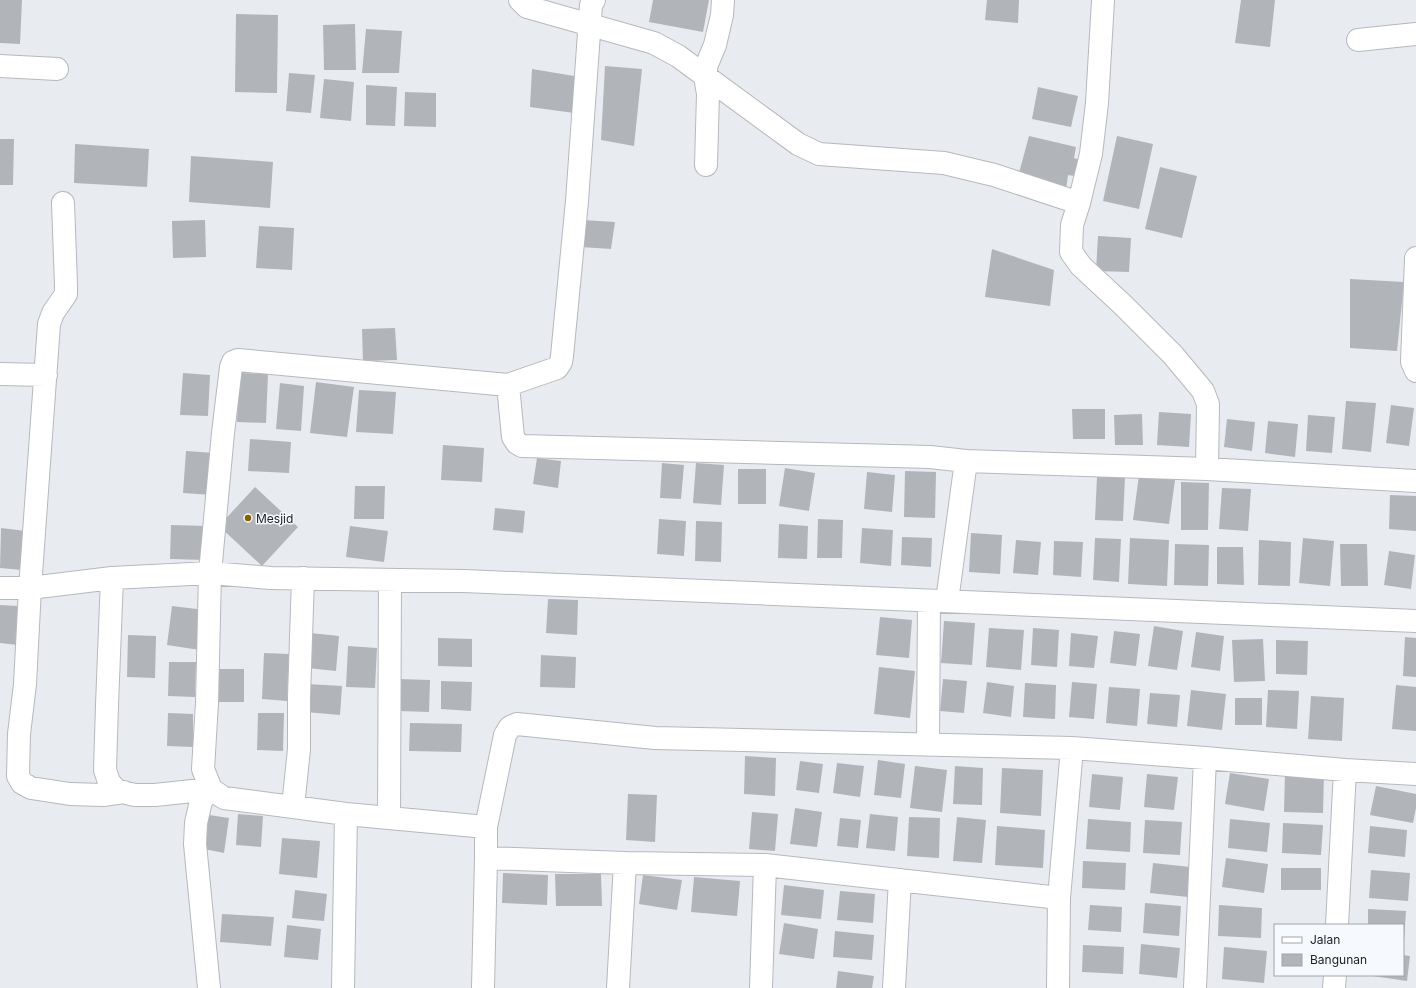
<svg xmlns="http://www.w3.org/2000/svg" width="1416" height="988" viewBox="0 0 1416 988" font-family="Inter,sans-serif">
	<rect width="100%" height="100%" fill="#e8ecf0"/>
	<path fill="#b1b5b9" d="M0 0H22L20 44 0 43Z
		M653 0H709L703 32 649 22Z
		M987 0H1019L1018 23 985 20Z
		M1241 0H1275L1270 47 1235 43Z
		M236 14 278 15 277 93 235 92Z
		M355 24 356 70H324L323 25Z
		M366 29 402 31 399 73H362Z
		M605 66 642 69 634 146 601 140Z
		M532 69 574 76V113L530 107Z
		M289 73 315 75 311 113 286 111Z
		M324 79 354 82 351 121 320 118Z
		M366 85 397 87 395 126 366 125Z
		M1038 87 1078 96 1071 127 1032 119Z
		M405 92 436 93V127L404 126Z
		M1029 136 1076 147 1074 158 1083 161 1080 177 1068 175 1066 190 1019 173Z
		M1117 136 1153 144 1139 209 1103 201Z
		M0 139H14L13 185H0Z
		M75 144 149 149 147 187 74 183Z
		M191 156 273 162 270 208 189 202Z
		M1160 167 1197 176 1182 238 1145 229Z
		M205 220 206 257 173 258 172 221Z
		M583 220 615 222 611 249 581 247Z
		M259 226 294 228 292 270 256 268Z
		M1098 236 1131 238 1129 272 1096 271Z
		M992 249 1054 270 1050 306 985 297Z
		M1350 279 1404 282 1397 351 1350 348Z
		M395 328 397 360 363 361 362 329Z
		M183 373 210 375 208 416 180 415Z
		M239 373 268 374 266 423 237 422Z
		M316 382 354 387 347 437 310 433Z
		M280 383 304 386 301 431 276 429Z
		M359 390 396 392 393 434 356 432Z
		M1346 401 1376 403 1371 452 1342 449Z
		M1391 405 1414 408 1409 446 1386 443Z
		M1072 409H1105V439H1073Z
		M1159 412 1191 414 1189 447 1157 445Z
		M1142 414 1143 445H1115L1114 415Z
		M1308 415 1335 417 1332 453 1306 451Z
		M1227 419 1255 422 1252 451 1224 447Z
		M1268 421 1298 424 1295 457 1265 453Z
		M250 439 291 442 289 473 248 471Z
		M443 445 484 448 482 482 441 480Z
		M186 451 215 453 212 495 183 493Z
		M537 458 561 461 558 488 533 484Z
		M662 463 684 465 681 499 660 498Z
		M696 463 724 465 721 505 693 503Z
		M785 468 815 473 809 511 779 506Z
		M738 469H766V504H738Z
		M905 471 936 472 935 518 904 517Z
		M867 472 895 475 892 512 864 509Z
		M1139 475 1175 480 1169 524 1133 520Z
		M1097 476 1125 477 1123 521 1095 520Z
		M1181 482 1209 483 1208 530H1181Z
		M355 486H385L384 519H354Z
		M255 487 298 527 262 566 219 526Z
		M1222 488 1251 489 1248 531 1219 529Z
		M1390 495 1416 496V531L1389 529Z
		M495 508 525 511 523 533 493 530Z
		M659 519 686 521 684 556 657 554Z
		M818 519 843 520 842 558H817Z
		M696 521 722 522 721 562 695 561Z
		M779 524 808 526 807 559 778 558Z
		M171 525 207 526 206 560 170 559Z
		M350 526 388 531 384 562 346 557Z
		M1 528 26 531 22 570 0 568Z
		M862 528 893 530 891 566 860 563Z
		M971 533 1002 535 1000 574 969 572Z
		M902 537 932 538 931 567 901 565Z
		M1095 538 1121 539 1119 582 1093 580Z
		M1130 538 1169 540 1167 586 1128 584Z
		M1303 538 1334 541 1330 586 1299 583Z
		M1016 540 1041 542 1038 575 1013 573Z
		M1259 540 1291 542 1290 586 1258 585Z
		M1054 541 1083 542 1081 577 1053 575Z
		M1175 544 1209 545 1208 586 1174 585Z
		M1340 544H1367L1368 586H1341Z
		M1217 547H1243L1244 585 1217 584Z
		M1389 551 1415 555 1411 589 1384 585Z
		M548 599 578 600 577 635 546 633Z
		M0 605 18 606V645L0 643Z
		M172 606 205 610 200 650 167 645Z
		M880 617 912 620 909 658 876 655Z
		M944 621 975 623 972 665 941 663Z
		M1154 626 1183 631 1177 670 1148 666Z
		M989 628 1024 630 1021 670 986 667Z
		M1033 628 1059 630 1057 667 1031 665Z
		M1114 631 1140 634 1136 666 1110 663Z
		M1196 632 1224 636 1220 671 1191 667Z
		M310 633 339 636 336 671 307 668Z
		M1071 633 1098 636 1094 668 1069 666Z
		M128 635 156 636 155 678 127 677Z
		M1405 637 1416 638V677L1403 676Z
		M438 638 472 639V667L438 666Z
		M1263 639 1265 681 1234 682 1232 640Z
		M1276 640 1308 641 1307 675 1276 674Z
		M348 646 377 648 375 688 346 687Z
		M264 653 289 654 287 701 262 699Z
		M541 655 576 657 575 688 540 687Z
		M169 662H196L195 697 168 696Z
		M879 667 915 671 910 718 874 714Z
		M216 669H244V702H217Z
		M399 679 430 680 429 712 399 711Z
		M943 679 967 681 964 713 940 711Z
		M441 681 472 682 471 711 441 709Z
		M987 682 1014 686 1011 717 983 713Z
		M1072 682 1097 684 1094 719 1069 717Z
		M1025 683 1056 685 1055 719 1023 717Z
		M307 684 342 686 340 715 305 712Z
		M1396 685 1416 687V731L1392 729Z
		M1109 687 1140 689 1137 726 1106 723Z
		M1191 690 1226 694 1222 730 1187 726Z
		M1268 690 1299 691 1297 729 1266 727Z
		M1150 693 1180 695 1177 727 1147 724Z
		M1311 696 1344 698 1342 741 1308 739Z
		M1235 698H1262V725H1235Z
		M168 713 193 714V747L167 746Z
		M258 713H284L283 751 257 750Z
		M410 723 462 724 461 752 409 751Z
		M745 756 776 758 775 796 744 794Z
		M878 760 905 764 901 798 874 795Z
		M800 761 823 764 819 793 796 790Z
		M837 763 864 766 860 797 833 793Z
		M915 766 947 770 942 812 910 808Z
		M955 766 983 768 982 805 953 804Z
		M1002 768 1043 770 1041 816 1000 813Z
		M1285 772 1324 773 1323 813 1284 812Z
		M1230 773 1269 779 1264 811 1225 804Z
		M1092 774 1123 777 1120 810 1089 807Z
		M1147 774 1178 777 1174 810 1144 807Z
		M1376 786 1416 794V808L1413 823 1370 815Z
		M628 794 657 795 655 842 626 840Z
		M795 808 822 812 817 847 790 844Z
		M752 812 778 814 775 851 749 849Z
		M238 814 263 816 261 847 236 845Z
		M870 814 898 817 895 851 866 848Z
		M209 815 229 818 224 853 204 849Z
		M909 817 940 818 939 858 907 856Z
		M957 817 986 820 982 863 953 861Z
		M840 818 861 820 858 848 837 846Z
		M1088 819 1131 822 1130 852 1086 849Z
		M1230 819 1270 823 1267 852 1228 848Z
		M1145 820 1182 822 1180 855 1143 853Z
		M1283 823 1323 825 1321 855 1282 853Z
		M997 826 1045 830 1043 868 995 865Z
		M1370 826 1407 830 1405 857 1368 853Z
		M282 838 320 841 317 878 279 874Z
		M1226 858 1268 864 1264 893 1222 887Z
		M1083 861 1126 863 1125 890 1082 888Z
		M1153 863 1190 867 1188 897 1150 893Z
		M1281 868H1321V890H1281Z
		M1371 870 1410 873 1408 901 1369 898Z
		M503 873 548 875 547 905 502 903Z
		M555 874H601L602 906H556Z
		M643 875 682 880 677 910 639 904Z
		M694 877 740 881 737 916 691 912Z
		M784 885 824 890 821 919 781 915Z
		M295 890 327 894 324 921 292 918Z
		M840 891 875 894 873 923 837 920Z
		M1145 903 1181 906 1179 936 1143 933Z
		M1090 905 1122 907 1121 932 1088 930Z
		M1219 905 1262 908 1261 938 1218 936Z
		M1368 909 1406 911 1404 941H1403V925H1368Z
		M222 914 274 917 271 946 220 942Z
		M784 923 818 929 814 959 779 954Z
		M287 925 321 929 318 960 284 957Z
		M835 931 874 935 872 960 833 957Z
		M1141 944 1180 948 1177 978 1139 974Z
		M1083 945 1124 947 1123 974 1082 972Z
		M1224 947 1267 951 1264 983 1222 979Z
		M1403 955 1410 956 1407 981 1373 976 1403 975Z
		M838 971 874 976 872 988H836Z"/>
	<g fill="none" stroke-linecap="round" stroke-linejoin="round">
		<defs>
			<path id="street" d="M520 0 527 7 654 43 678 56 798 144 819 154 944 163 994 175 1079 203 1072 225 1071 252 1081 266 1123 305 1173 355 1203 391 1208 404 1207 469
				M594 0 591 5 577 201 562 356 561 362 557 368 508 385 513 437 517 443 522 446 930 457 966 461 1207 469 1416 481
				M1358 40 1416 34
				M0 66 57 69
				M706 165 708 94 705 76 707 64 715 45 722 15 723 0
				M63 203 66 285V294L53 313 49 324 30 588 25 684 19 734 18 776 22 783 31 788 70 794 103 795 124 792
				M1079 203 1091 154 1097 103 1103 0
				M1416 258 1412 362 1416 371
				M0 374 46 375
				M112 578 107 705 105 770 109 782 117 791 135 795H155L211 789
				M0 588H30L112 578 210 573 271 578 464 581 1416 621
				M947 601 966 461
				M928 745 929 601
				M293 807 299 749V697L303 578
				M389 817 390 580
				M486 827 346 814 224 798 211 789 203 769 207 703 210 573 223 433 231 367 233 362 238 360 508 385
				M486 858 625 863
				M1337 925 1345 770
				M209 988 195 844 196 823 201 801 211 789
				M343 988 346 814
				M483 988 486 858V827L505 735 510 727 517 724 655 738 1072 748 1205 758 1345 770 1416 774
				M618 988 625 863 765 865 1059 898
				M761 988 765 865
				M894 988 900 880
				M1058 988 1059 898 1072 748
				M1195 988 1205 758
				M1334 988 1335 975"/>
		</defs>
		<use href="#street" stroke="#b5b9bd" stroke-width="24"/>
		<use href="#street" stroke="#fff" stroke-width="22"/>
	</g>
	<circle fill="#896000" stroke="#f6f9fe" stroke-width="1.5" cx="248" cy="518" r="4"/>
	<g text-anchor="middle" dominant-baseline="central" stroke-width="3" stroke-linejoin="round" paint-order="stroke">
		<g font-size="12" fill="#212224" stroke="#f6f9fe" text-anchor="start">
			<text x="256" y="518">Mesjid</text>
		</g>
	</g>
	<rect x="1274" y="924" width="130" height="52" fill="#f6f9fe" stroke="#a1a3a7"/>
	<rect x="1282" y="937" width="20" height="6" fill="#ffffff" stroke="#a1a3a7"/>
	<text x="1310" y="944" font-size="12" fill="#212224">Jalan</text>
	<rect x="1282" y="954" width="20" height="12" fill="#b1b5b9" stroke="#a1a3a7"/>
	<text x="1310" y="964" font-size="12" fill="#212224">Bangunan</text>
</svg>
